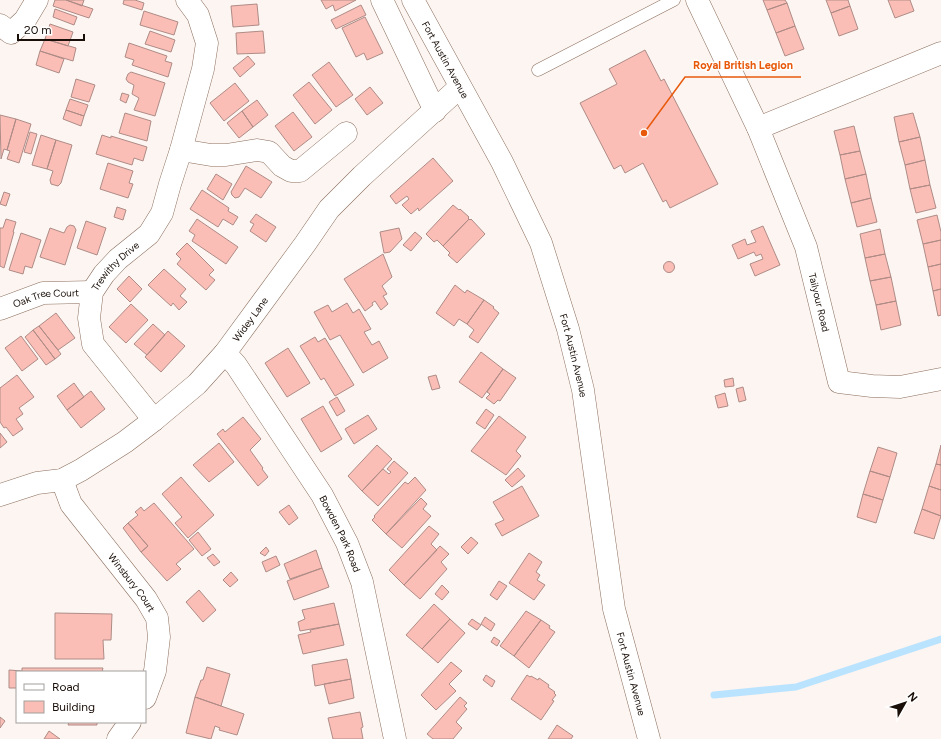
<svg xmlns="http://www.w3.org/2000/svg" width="941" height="739" viewBox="0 0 941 739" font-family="Figtree,sans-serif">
	<rect width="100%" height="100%" fill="#fcf5f1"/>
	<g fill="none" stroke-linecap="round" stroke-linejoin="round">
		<path stroke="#bae3ff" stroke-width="7" d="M714 695 796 687 941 639"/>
	</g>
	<path fill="#fbbeb6" stroke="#af8b86" d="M55 0H66L93 9 89 18 53 6Z
		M66 0H84L82 6Z
		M124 0H135L144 3 142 10 123 4Z
		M321 0H356L335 11 333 5 326 9Z
		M763 0H785L787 3 767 10Z
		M826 0H848L850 6 831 13Z
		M888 0H910L914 11 895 18Z
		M787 3 795 26 776 33 767 10Z
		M257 4 259 25 233 27 231 6Z
		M361 5 366 15 336 29 331 20Z
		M850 6 858 29 839 36 831 13Z
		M55 9 77 17 74 25 53 17Z
		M144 11 178 22 174 35 140 25Z
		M365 17 383 53 367 60 364 53 356 57 342 28Z
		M50 24 73 32 68 46 45 39Z
		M795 26 804 49 785 56 776 33Z
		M150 31 175 40 171 52 145 44Z
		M263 31 265 53 237 54 236 33Z
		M45 39 76 48 73 61 40 51Z
		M129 43 167 56 165 61 172 63 168 77 132 65 134 60 125 57Z
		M645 50 661 81 664 79 718 184 670 208 666 200 663 202 643 163 625 173 621 165 614 169 580 103 617 84 609 69Z
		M40 51 64 59 59 73 36 65Z
		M248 56 255 64 240 77 233 68Z
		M329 62 353 95 336 107 312 75Z
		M131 72 165 83 155 116 134 110 139 98 132 94 134 85 128 82 126 79 128 74Z
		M76 79 95 85 89 102 71 97Z
		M309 82 332 110 315 124 293 95Z
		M235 83 249 101 224 121 210 103Z
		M370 87 383 103 367 115 355 99Z
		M122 93 129 95 126 103 120 100Z
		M70 99 88 105 84 116 66 110Z
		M257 100 268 115 253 127 242 111Z
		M66 110 84 116 81 126 63 119Z
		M242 111 253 127 239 138 227 123Z
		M293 112 312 137 294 151 275 126Z
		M125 113 151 121 147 141 119 133Z
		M913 113 920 137 899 142 894 117Z
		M0 115 16 119 7 150 4 149 1 159Z
		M16 119 31 124 19 163 7 159 10 151 7 150Z
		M854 126 860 151 840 155 834 131Z
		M30 132 37 134 31 154 24 152Z
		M41 135 56 140 47 169 32 165Z
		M102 135 111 138V136L147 147 143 161 134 158 132 165 96 154Z
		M920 137 925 160 905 165 899 142Z
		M56 140 72 145 61 183 58 186 51 184 50 180 53 171 47 169Z
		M860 151 866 174 845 179 840 155Z
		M433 158 453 181 419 211 418 208 411 214 402 205 409 199 407 196 396 204 390 196Z
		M925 160 930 185 910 189 905 165Z
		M108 163 133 171 129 183 133 184 128 198 100 189Z
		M246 166 272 182 261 198 245 188 239 197 235 198 232 195 231 192Z
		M216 174 232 184 223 200 207 189Z
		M866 174 871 198 851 203 845 179Z
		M930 185 936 208 916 213 910 189Z
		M202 190 229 208 228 211 238 217 233 225 223 219 218 227 190 209Z
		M4 192 10 194 6 206 0 204Z
		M871 198 877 222 857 227 851 203Z
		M453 205 459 210 460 209 469 217 468 218 469 219 443 246 437 240 434 242 426 234Z
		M117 207 126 210 123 220 114 217Z
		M256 214 276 227 266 242 250 231 254 224 250 222Z
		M937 215 941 232V240L923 244 917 220Z
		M6 219 16 222 13 232H14L4 268 0 266V228H3Z
		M197 219 238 247 226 264 192 241 195 235 189 231Z
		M469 219 470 220 471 219 485 234 457 263 448 255 450 253 443 246Z
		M86 221 106 228 97 255 77 248Z
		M70 225 74 226 76 230 65 265 40 257 50 228 64 233 67 227Z
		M763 226 780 265 755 276 750 264 763 259 761 254 756 256 754 252 738 259 732 245 745 239 747 245 756 242 751 231Z
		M399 228 402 239 390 252 384 253 380 232Z
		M880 229 885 254 865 258 860 234Z
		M415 232 422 238 411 251 403 245Z
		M21 233 41 240 32 268 25 266 23 274 9 270Z
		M941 240V264L928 267 923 244Z
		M187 243 214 270 209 275 215 280 206 290 177 264 181 259 176 254Z
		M383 254 392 277 382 286 387 294 383 296 388 304 381 310 375 301 372 303 373 305 365 311 344 279Z
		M885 254 891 277 870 281 865 258Z
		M663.5 267a5.5 5.5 0 1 1 11 0a5.5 5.5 0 1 1-11 0Z
		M941 264V289L933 291 928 267Z
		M164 269 186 289 180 296 187 302 179 310 173 303 171 306 148 285Z
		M129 276 142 289 130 302 117 289Z
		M891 277 896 301 876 305 870 281Z
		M455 285 465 293 467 290 484 300 467 324 459 319 454 326 436 313Z
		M941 289V315L938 316 933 291Z
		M484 300 494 307 493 308 499 313 478 343 469 337 474 330 467 324Z
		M896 301 901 325 881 330 876 305Z
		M347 303 353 313 359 309 371 329 364 332 372 345 379 341 388 358 363 373 340 335 330 340 314 312 328 305 332 312Z
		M131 304 148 320 126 343 109 327Z
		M56 313 75 338 58 350 39 326Z
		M153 324 165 335 147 355 134 344Z
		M39 326 61 354 55 359 33 330Z
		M33 330 55 359 46 365 25 337Z
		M168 331 185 346 161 372 145 357Z
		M21 336 38 359 22 371 5 348Z
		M315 337 318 342 325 338 354 385 335 396 324 378 321 380 300 346Z
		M288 348 310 383 287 397 265 363Z
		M481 352 503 369 482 398 459 382Z
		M503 369 516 378 500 401 498 400 494 404 486 398 490 394 487 392Z
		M17 375 34 397 19 408 23 414 16 419 23 429 13 436 6 427 4 428 0 422V388Z
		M436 375 440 388 432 390 428 377Z
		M733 378 734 386 725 387 724 380Z
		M74 383 84 397 67 410 57 396Z
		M743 387 746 400 739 402 736 389Z
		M91 391 105 409 81 428 67 410Z
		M725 393 728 406 718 408 715 396Z
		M337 397 345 411 337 416 329 402Z
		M323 406 342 439 321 452 301 419Z
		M486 409 494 415 485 429 476 423Z
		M368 415 377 429 354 444 345 429Z
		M499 416 526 437 516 451 521 456 506 475 471 451Z
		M243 417 261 439 250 450 263 468 262 469 268 477 258 486 217 434 223 429 225 432Z
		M0 433 7 442 0 448Z
		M219 443 234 462 209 482 193 465Z
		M377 445 392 459 362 491 348 476Z
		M941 445V465L936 464Z
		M878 447 897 453 890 477 870 471Z
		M394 461 408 473 378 506 362 491 383 469 389 474 391 472 387 469Z
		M936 464 941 465V490L929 486Z
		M518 468 525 476 512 487 505 480Z
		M870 471 890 477 883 500 863 494Z
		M181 477 214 515 188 538 175 523 182 517 162 494Z
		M415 477 426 490 386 534 372 520 375 517 374 516 405 482 408 484Z
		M522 486 539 516 502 536 495 524 504 520 493 502Z
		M929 486 941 490V516L922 509Z
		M863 494 883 500 876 523 857 517Z
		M421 498 427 504 423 509 431 516 402 548 386 534Z
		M154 503 194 549 176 564 181 569 167 581 141 552 148 546 128 523 138 515 135 512 141 507 144 511Z
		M289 505 298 518 289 525 279 512Z
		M922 509 941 516 934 539 914 533Z
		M128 523 148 546 141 552 123 528Z
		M429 526 439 534 431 544 437 550 404 585 389 570Z
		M198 532 211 549 202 556 189 540Z
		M471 537 478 543 468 554 461 547Z
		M440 546 449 554 441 562 447 569 420 599 404 585Z
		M266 547 269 551 265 556 260 553Z
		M316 550 322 568 290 579 284 564Z
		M529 553 542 562 536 572 540 575 537 580 545 585 534 600 509 583Z
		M213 554 220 562 214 566 207 558Z
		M276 556 280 565 266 572 262 562Z
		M322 568 329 587 294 600 287 581Z
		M231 572 238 580 230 587 223 580Z
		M499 581 507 586 497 600 490 595Z
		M442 585 449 592 442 600 435 594Z
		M199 590 216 610 203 622 186 602Z
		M334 603 339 624 300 631 298 622 305 619 302 610Z
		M434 604 450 619 422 649 406 635Z
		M526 611 541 620 514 656 500 646Z
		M55 613 112 614 111 640H103L104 659H55Z
		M485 617 495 624 491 631 481 624Z
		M450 619 465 633 438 663 422 649Z
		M472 619 481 625 477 630 468 624Z
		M541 620 550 626 549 628 555 632 529 668 514 656Z
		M339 624 344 645 303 654 298 635 311 632 310 630Z
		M494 637 500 641 497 646 491 642Z
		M347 659 351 679 315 686 312 665Z
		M451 662 462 671 449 684 456 691 436 710 421 695Z
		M207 667 230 674 221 706 195 697 201 680H203Z
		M22 668H103L102 672H17V688H9V670L22 671Z
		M486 675 495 681 492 687 483 680Z
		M527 675 530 677 531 676 538 680 539 678 549 685 548 687 555 692 554 693 556 695 552 700 554 701 541 720 511 699Z
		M351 679 354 698 329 704 324 684Z
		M195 697 244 714 237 735 219 730 220 728 215 726 211 739 186 733Z
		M460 697 467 703 464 706 467 709 456 722 462 728 453 739H433L427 734Z
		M360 712 363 727 361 728 363 739H333L328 718Z
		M0 717 5 721 0 728Z
		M69 722H97V725H68Z
		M557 725 573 736 571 739H548Z
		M49 731 60 739H44Z"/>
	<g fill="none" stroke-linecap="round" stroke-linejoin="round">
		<defs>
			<path id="lane" d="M538 70 674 0"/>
			<g id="street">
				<path d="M382 0 435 111"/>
				<path id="s1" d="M697 0 758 128 806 247 839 382 872 386 900 387 941 379"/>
				<path d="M0 25 11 33 25 20 37 0"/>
				<path d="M758 128 941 53"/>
				<path d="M181 150 211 155H226L257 150 269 152 282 166 291 171H300L346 133"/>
				<path id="s2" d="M0 309 43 293 92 292"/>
				<path id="s3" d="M225 353 236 365 322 495 347 543 362 582 395 739"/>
				<path id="s4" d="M154 420 93 344 89 318 92 292 104 274 118 259 149 234 162 213 170 184 181 150 203 69 207 43 198 15 187 0"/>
				<path id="s5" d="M62 480 71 504 146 599 157 618 159 637 155 671 145 698"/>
				<path id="s6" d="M0 495 37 483 62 480 81 470 125 442 154 420 197 384 225 353 305 244 329 209 362 176 460 87"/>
				<path d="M118 739 130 722"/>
			</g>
			<g id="secondary">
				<path id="s7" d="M413 0 502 162 541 243 568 329 583 390 614 609 649 739"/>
			</g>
		</defs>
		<use href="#lane" stroke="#8b6e5d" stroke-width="13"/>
		<use href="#street" stroke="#8b6e5d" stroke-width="23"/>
		<use href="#secondary" stroke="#8b6e5d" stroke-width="23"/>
		<use href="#lane" stroke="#fff" stroke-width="12"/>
		<use href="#street" stroke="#fff" stroke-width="22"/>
		<use href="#secondary" stroke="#fff" stroke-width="22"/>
	</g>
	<g text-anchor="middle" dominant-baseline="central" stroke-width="3" stroke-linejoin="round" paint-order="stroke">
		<g font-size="10" fill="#190e08" stroke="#fff">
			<text stroke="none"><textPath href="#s7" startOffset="68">Fort Austin Avenue</textPath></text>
			<text stroke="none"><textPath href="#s4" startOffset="185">Trewithy Drive</textPath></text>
			<text stroke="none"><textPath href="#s2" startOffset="48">Oak Tree Court</textPath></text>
			<text stroke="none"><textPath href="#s1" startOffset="327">Tailyour Road</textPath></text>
			<text stroke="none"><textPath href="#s6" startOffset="314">Widey Lane</textPath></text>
			<text stroke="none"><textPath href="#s7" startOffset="392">Fort Austin Avenue</textPath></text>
			<text stroke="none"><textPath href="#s3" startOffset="215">Bowden Park Road</textPath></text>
			<text stroke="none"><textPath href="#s5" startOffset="125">Winsbury Court</textPath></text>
			<text stroke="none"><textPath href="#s7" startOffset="716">Fort Austin Avenue</textPath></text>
		</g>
	</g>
	<path fill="none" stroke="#e8590c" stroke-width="1.5" d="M644 133L685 77H801"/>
	<circle fill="#e8590c" stroke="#fff" stroke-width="1.5" cx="644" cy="133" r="4"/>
	<g font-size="11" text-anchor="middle" font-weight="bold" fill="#e8590c" stroke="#fff" stroke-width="3" stroke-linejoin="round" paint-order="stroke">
		<text x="743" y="69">Royal British Legion</text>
	</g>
	<rect x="16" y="671" width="130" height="52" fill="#ffffff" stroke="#a39f9c"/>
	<rect x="24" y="684" width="20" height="6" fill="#ffffff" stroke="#a39f9c"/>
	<text x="52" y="691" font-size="12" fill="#190e08">Road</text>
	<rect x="24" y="701" width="20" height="12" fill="#fbbeb6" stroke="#a39f9c"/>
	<text x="52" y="711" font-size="12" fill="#190e08">Building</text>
	<g transform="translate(905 703) rotate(51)" stroke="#ffffff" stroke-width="3" paint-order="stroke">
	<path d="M0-3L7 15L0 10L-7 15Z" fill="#190e08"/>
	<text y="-6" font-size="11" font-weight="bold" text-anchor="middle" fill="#190e08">N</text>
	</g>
	<path d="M18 34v6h66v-6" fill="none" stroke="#190e08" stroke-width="2"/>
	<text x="24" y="34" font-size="12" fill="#190e08" stroke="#ffffff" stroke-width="3" paint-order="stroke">20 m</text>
</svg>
